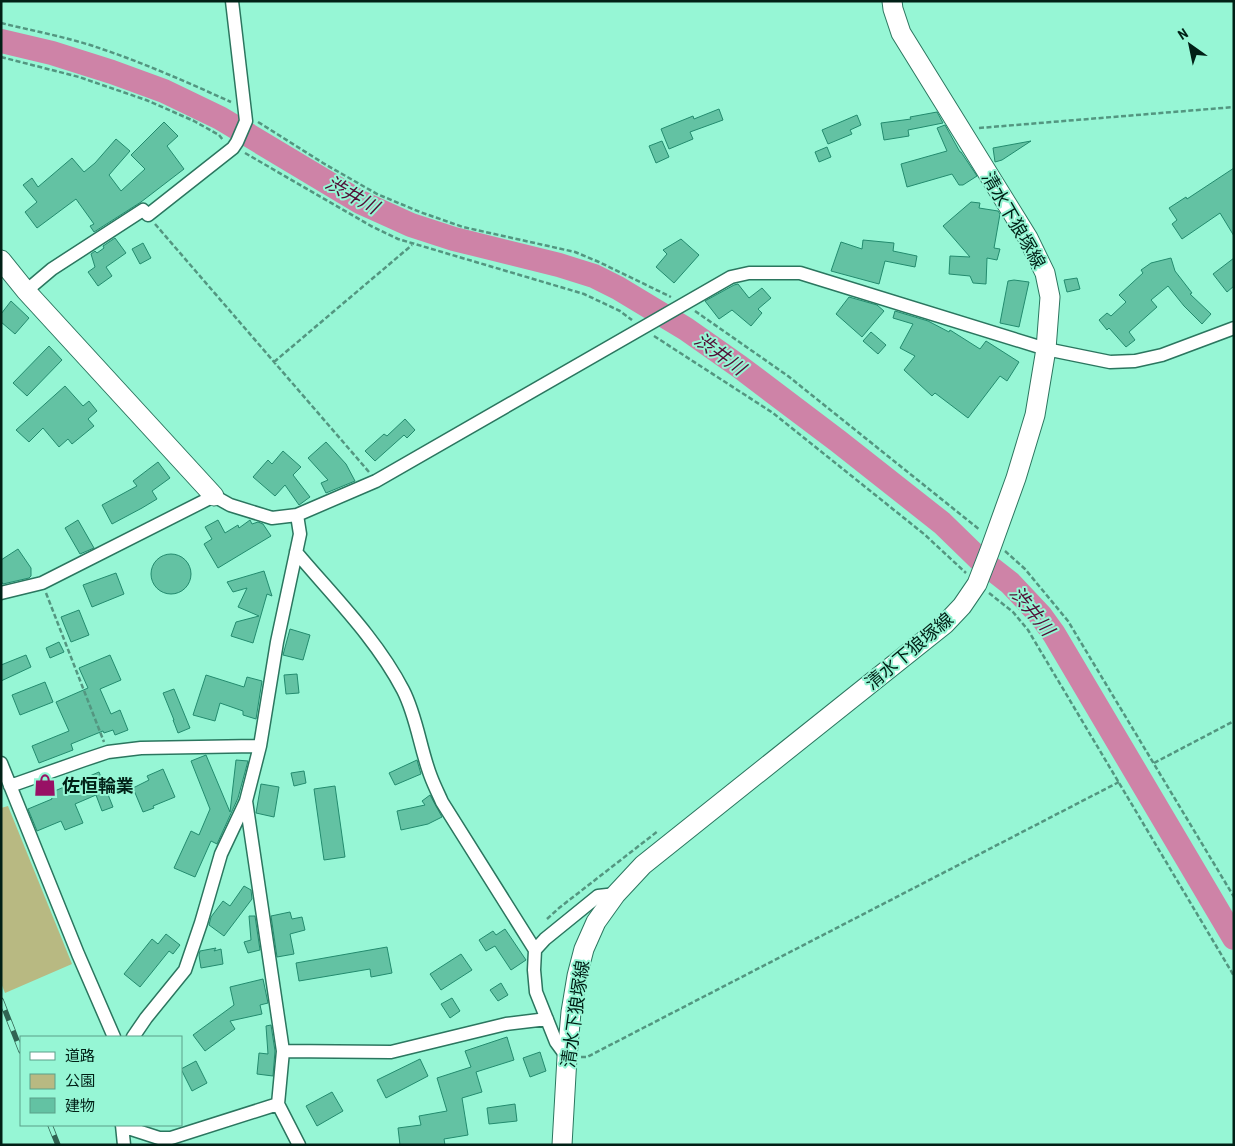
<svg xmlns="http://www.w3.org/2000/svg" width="1235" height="1146" viewBox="0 0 1235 1146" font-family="'Roboto Condensed','Noto Sans JP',sans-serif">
	<rect width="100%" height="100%" fill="#96f6d5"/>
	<path fill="#b8b982" d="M8 806 72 964 5 993 1 983V808Z"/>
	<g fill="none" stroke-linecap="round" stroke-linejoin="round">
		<path stroke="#ce83a7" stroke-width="24" d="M1 41 52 53 112 72 164 91 220 118 360 202 411 225 454 239 559 265 594 276 618 288 686 329 740 367 838 441 942 523 978 558 1010 583 1041 616 1054 634 1234 938"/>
	</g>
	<path fill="#63c2a3" stroke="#238b6e" d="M719 109 723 120 690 132 693 139 669 149 661 129 693 116 694 119Z
		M937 112 943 123 908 130 909 136 884 140 881 123 911 119 910 117Z
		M857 115 861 125 850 130 852 134 828 144 822 130Z
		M164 122 178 136 167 146 184 169 141 202 94 232 90 226 94 224 76 199 37 228 25 212 37 202 23 185 32 178 38 187 72 158 84 172 95 163 116 139 130 151 109 175 121 191 145 169 131 155Z
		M945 125 960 152H961L977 176 963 185H959L952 174 907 187 901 164 947 151 937 128Z
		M662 141 669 157 656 163 649 146Z
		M1031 141 1002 160 995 162 993 148Z
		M827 147 831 157 819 162 815 152Z
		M1234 168V236L1220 213 1182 239 1172 224 1177 220 1169 208 1186 197 1187 199Z
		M971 202 980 203 979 208 998 211 1000 214 994 248 1000 249 997 260 987 258 986 284 973 283 970 276 949 274 950 256 970 257 943 226Z
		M115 238 126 253 106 267 112 276 98 286 88 272 95 267 91 254 95 251 97 253 104 248 103 246Z
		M681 239 699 255 674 283 656 267 667 254 663 250Z
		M863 240 894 243 893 251 917 256 915 267 885 261 879 284 831 271 841 242 862 249Z
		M143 243 151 258 140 264 132 249Z
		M1171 258 1175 271 1192 293 1190 294 1211 314 1202 324 1184 306 1168 286 1151 300 1157 307 1129 332 1135 340 1126 347 1109 328 1107 330 1099 320 1107 313 1111 316 1126 302 1119 295 1143 273 1141 270 1151 263Z
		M1234 258V286L1227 292 1213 274Z
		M1077 278 1080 289 1067 292 1064 280Z
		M1014 280 1029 282 1019 327 1000 323 1008 281Z
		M738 284 749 298 762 288 771 298 758 309 762 313 751 326 732 310 719 319 705 301 734 285Z
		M849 297 877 305 884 311 862 337 836 314Z
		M11 301 29 318 15 334 1 322V314Z
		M895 311 928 321 949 332 950 330 980 349 986 341 1019 362 1007 381 1000 376 968 418 935 393 932 396 904 370 915 356 900 348 913 324 893 318Z
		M871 332 886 345 878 354 863 341Z
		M49 346 62 360 27 396 13 383Z
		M65 386 83 406 89 401 97 411 88 419 94 426 72 444 68 439 59 447 43 428 29 442 16 430Z
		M405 419 415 430 407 438 404 435 375 461 365 451 384 434 387 436Z
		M326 442 346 464 355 481 326 493 321 483 328 480 308 458Z
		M283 451 301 467 293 475 310 497 299 505 285 485 275 496 253 477 268 460 272 464Z
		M158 462 170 478 152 491 157 499 142 508 112 524 102 505 137 486 133 481Z
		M78 520 94 548 80 554 65 528Z
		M218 520 225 533 238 525 239 528 250 520 252 524 258 522 263 524 271 536 218 568 204 544 212 539 205 527Z
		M18 549 31 568V576L29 578 3 584 1 581V560Z
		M151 574a20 20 0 1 1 40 0a20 20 0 1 1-40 0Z
		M264 571 272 596 267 594 253 643 231 636 236 622 259 616 238 607 247 588 233 592 227 582Z
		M116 573 124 594 92 607 83 585Z
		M79 610 89 635 71 642 61 617Z
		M290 629 310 635 303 660 283 655Z
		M59 642 64 652 50 658 46 648Z
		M26 655 31 667 1 681V665Z
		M110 655 121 680 100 689 111 714 120 710 128 730 115 735 113 730 104 733 103 731 71 744 73 750 39 763 32 746 69 731 56 702 88 688 79 668Z
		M297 674 299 693 286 694 284 675Z
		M206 675 244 687 247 677 262 681 256 719 243 715V711L220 703 215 721 193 715Z
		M45 682 53 702 20 715 12 695Z
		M174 689 190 728 178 733 173 720H174L163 693Z
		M206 755 230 812 236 760 248 761 238 798 217 844 211 841 195 877 174 868 191 831 199 835 210 809 191 761Z
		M417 760 421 774 395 785 389 773Z
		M163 769 175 797 153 806 154 808 143 812 133 788 149 780 147 776Z
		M304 771 306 783 294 786 291 773Z
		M99 772 113 807 102 811 96 795 75 804 83 823 65 830 61 821 37 831 28 809 52 799 50 793Z
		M261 784 279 787 274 817 256 813Z
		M335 786 345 857 324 860 314 789Z
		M430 795 442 817 428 824 401 830 397 811 425 805 422 801Z
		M244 886 251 890 252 899 224 936 209 925 211 917 223 901 230 906Z
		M290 912 292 919 302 917 305 930 290 934 294 954 277 957 271 916Z
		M249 916H255L260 950 248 953 244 942 251 940Z
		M505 929 526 960 511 970 495 946 486 951 479 940 493 931 496 935Z
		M166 934 180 945 173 954 169 951 140 987 124 974 152 939 158 944Z
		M387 947 392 973 371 977 370 969 299 981 296 963Z
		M216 948 214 951 221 949 223 964 201 968 199 955 200 951Z
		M461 954 472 970 441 990 430 974Z
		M263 979 268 1003 260 1005 262 1014 230 1021 235 1029 205 1051 193 1035 234 1005 230 987Z
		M501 983 508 995 498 1001 490 990Z
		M452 998 460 1011 450 1018 441 1004Z
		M271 1025 275 1051 273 1076 257 1074 259 1053 268 1054 266 1026Z
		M507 1037 514 1060 476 1072 482 1092 462 1098 468 1135 444 1139 445 1145H400L398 1128 421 1125 419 1116 447 1111 437 1078 471 1067 465 1051Z
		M540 1052 546 1071 530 1077 523 1058Z
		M420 1059 428 1076 386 1098 377 1080Z
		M196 1061 207 1083 192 1091 181 1069Z
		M332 1092 343 1111 317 1126 306 1106Z
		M515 1104 517 1121 489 1124 487 1108Z"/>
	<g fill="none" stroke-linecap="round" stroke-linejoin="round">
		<defs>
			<path id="street" d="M26 291 52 269 143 210 148 215 233 148 237 142 246 121 232 1
				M296 552C333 596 376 638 403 690 417 717 420 749 431 777 434 785 438 793 442 802L535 950 545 939 598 896 616 894
				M1 593 42 583 214 496 230 505 272 518 297 515 376 481 731 277 749 273H800L1046 349 1110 362 1135 361 1162 355 1234 328
				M1 763 78 954 114 1037
				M10 786 84 760 108 752 141 748 260 746
				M246 801 283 1051
				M535 950 534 970 536 992 556 1042 567 1057
				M133 1037 146 1018 185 970 201 923 221 854 246 801 260 746 277 642 300 534 297 515
				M278 1104 299 1145
				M122 1125 124 1145
				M122 1126 159 1138H171L278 1104 283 1051 391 1052 506 1024 547 1019"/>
			<path id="secondary" d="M1 260 26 291 214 496
				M562 1145 567 1057 571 1012 577 976 584 949 596 922 616 894 643 865 945 624 962 606 977 584 989 553 1016 478 1035 415 1046 349 1050 297 1045 273 1028 238 901 33 893 9 892 1"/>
		</defs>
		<use href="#street" stroke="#2b765f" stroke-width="15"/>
		<use href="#secondary" stroke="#2b765f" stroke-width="21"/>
		<path stroke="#539680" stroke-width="2.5" stroke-dasharray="5 2.5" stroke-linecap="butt" d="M1 23C34 31 71 38 102 49 146 64 189 83 231 102
			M1 57 79 77 146 100 194 121 219 135 223 140
			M258 122 323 163 377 194 420 212 463 227 575 252 599 262 671 297
			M979 128 1234 107
			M245 153 371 226 398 239 584 294 620 311 632 320
			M155 224 369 472
			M695 311 788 376 980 530
			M654 336 773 413 924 534 966 573
			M274 362 412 245
			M1005 551 1025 569 1068 621 1234 897
			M46 593 104 742
			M989 593 1013 612 1028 630 1234 976
			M1154 763 1234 721
			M547 919 559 908 658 831
			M581 1057H587L1119 782"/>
		<use href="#street" stroke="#fff" stroke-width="12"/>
		<use href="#secondary" stroke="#fff" stroke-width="19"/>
		<defs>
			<path id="rail" d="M1 1000 21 1051
				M50 1125 58 1145"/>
		</defs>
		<use href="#rail" stroke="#316453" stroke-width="5.5"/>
		<use href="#rail" stroke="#96f6d5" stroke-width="4" stroke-dasharray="11" stroke-linecap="butt"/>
	</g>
	<defs>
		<symbol id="shop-bare" viewBox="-9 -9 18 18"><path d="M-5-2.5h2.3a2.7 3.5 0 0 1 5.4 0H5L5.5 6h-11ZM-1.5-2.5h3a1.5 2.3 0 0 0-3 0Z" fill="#981165" stroke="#96f6d5" stroke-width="2.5" paint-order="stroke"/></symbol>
	</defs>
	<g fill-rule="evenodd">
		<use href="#shop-bare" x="29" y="769" width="32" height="32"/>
	</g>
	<g text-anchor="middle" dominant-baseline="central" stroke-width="4" stroke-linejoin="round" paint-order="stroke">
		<g font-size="18" fill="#012016" stroke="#96f6d5">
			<text transform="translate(1014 220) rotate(60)">清水下狼塚線</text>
			<text transform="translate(909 651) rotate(-40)">清水下狼塚線</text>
			<text transform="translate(575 1014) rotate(-82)">清水下狼塚線</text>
		</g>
		<g font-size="18" font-weight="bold" fill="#012016" stroke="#96f6d5" text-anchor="start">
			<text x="62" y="785">佐恒輪業</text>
		</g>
		<g font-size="19" font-style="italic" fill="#520f36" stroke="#96f6d5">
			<text transform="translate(352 195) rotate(29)">渋井川</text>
			<text transform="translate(720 354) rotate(36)">渋井川</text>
			<text transform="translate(1032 611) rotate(51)">渋井川</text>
		</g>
	</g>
	<rect width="1235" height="1146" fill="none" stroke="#012016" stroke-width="5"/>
	<rect x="20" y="1036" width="162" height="90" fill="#96f6d5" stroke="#5aa089"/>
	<rect x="30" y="1052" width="25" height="8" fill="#ffffff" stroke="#5aa089"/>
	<text x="65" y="1061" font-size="15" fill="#012016">道路</text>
	<rect x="30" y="1074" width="25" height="15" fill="#b8b982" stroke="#5aa089"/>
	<text x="65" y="1086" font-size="15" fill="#012016">公園</text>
	<rect x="30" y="1098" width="25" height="15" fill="#63c2a3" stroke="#5aa089"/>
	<text x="65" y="1111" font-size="15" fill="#012016">建物</text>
	<g transform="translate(1190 45) rotate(327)" stroke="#96f6d5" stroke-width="4" paint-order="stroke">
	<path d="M0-4L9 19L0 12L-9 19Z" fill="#012016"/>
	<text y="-8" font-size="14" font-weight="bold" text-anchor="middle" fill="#012016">N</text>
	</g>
</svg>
